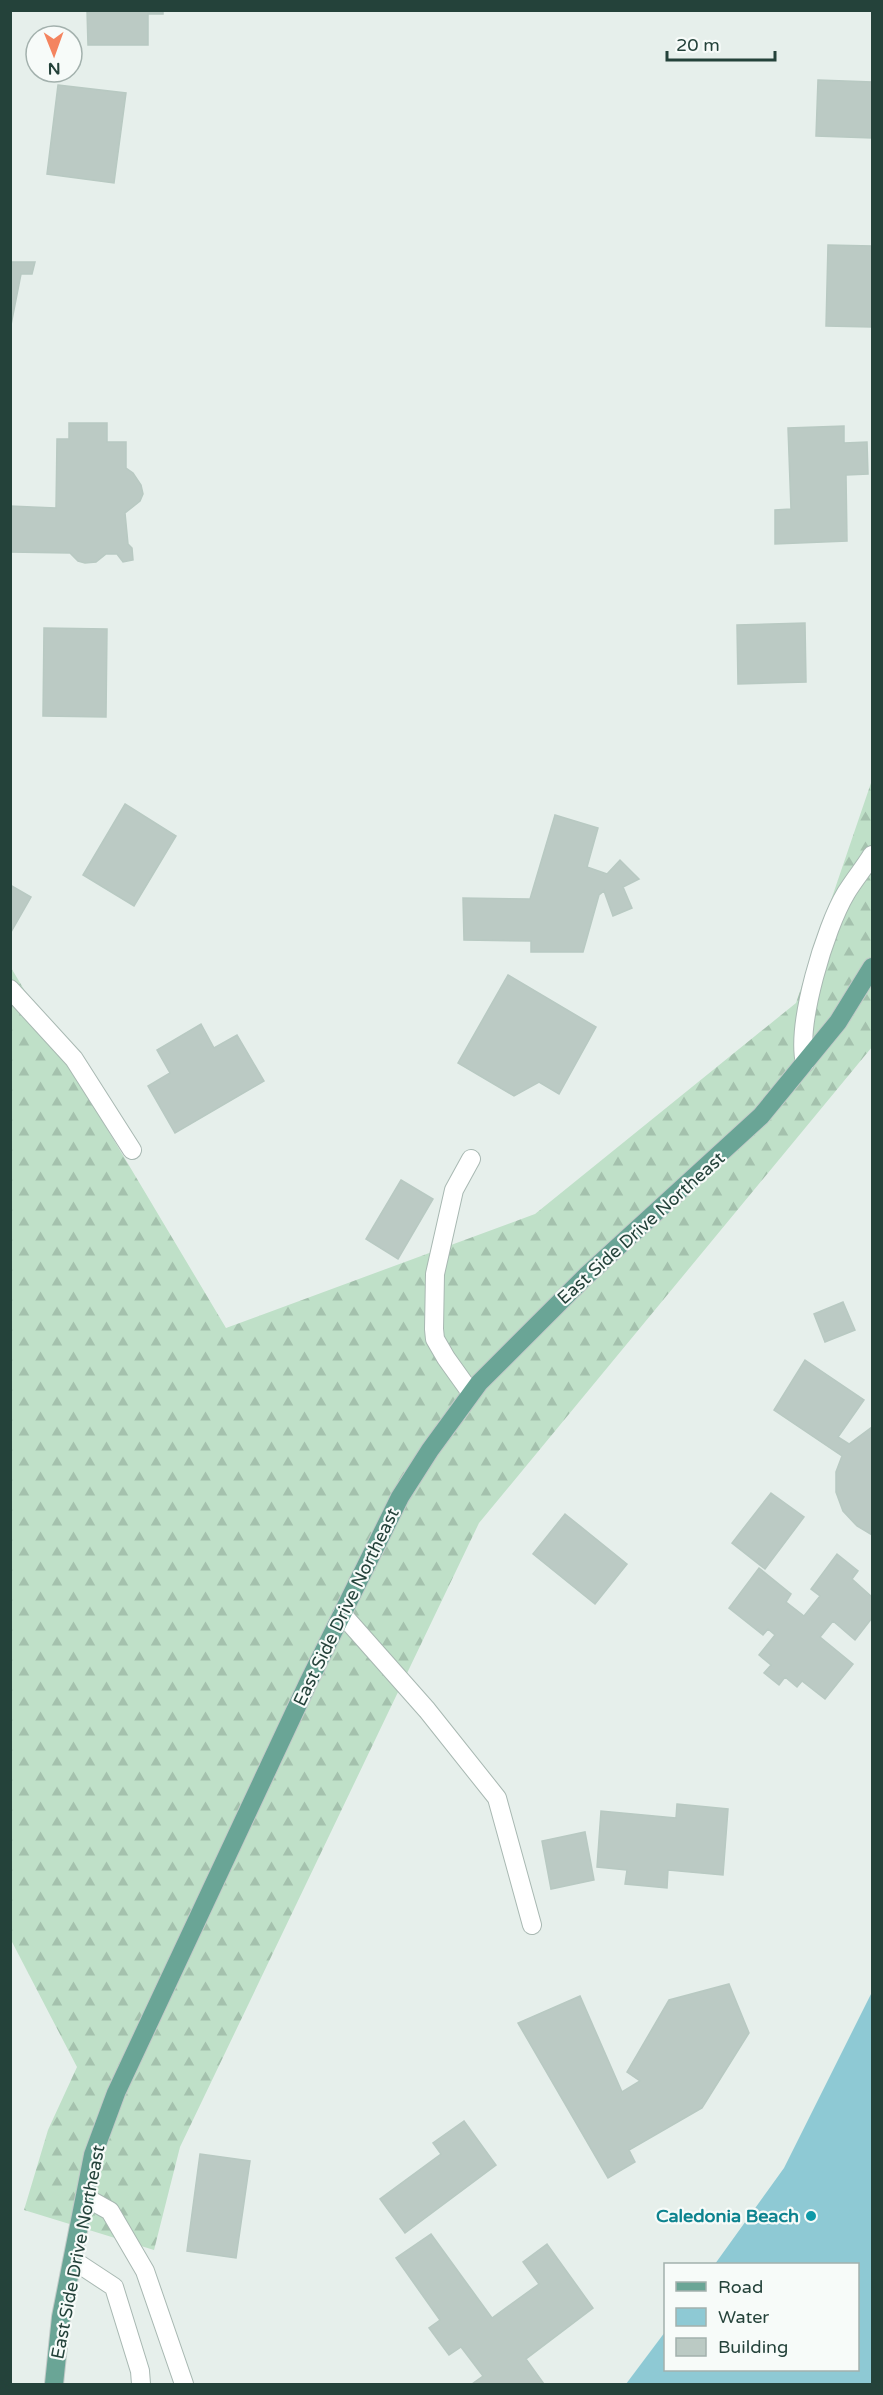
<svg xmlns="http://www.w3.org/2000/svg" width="883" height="2395" viewBox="0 0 883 2395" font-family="'Varela Round',sans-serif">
	<defs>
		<pattern id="forest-firs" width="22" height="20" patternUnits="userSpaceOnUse" patternTransform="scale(1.5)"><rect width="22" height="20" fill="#bfe0c8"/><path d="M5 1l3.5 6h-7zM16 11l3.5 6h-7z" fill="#a4c1ad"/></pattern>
	</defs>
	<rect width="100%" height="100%" fill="#e6efeb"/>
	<path fill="url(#forest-firs)" d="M872 780V1047L479 1523 180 2147 154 2250 24 2210 48 2130 77 2067 11 1940 10 966 226 1328 535 1214 796 1003Z"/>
	<path fill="#8ec9d4" d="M872 1992V2384H626L665 2332 666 2370H858V2264H715L784 2168Z"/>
	<path fill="#bbcac4" stroke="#b8c9c2" stroke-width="1.5" d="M87 10H163V14H148V45H88Z
		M818 80 872 82V138L816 136Z
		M58 85 126 93 114 183 47 174Z
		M828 245 872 246V327L826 326Z
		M10 262H35L32 274H21L10 330Z
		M69 423H107V442H126V468L133 473 141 485 143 494 140 501 125 513 128 544 132 548 133 560 123 562 117 554H106L96 562 85 563 78 561 70 553 10 552V506L56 508 57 439H69Z
		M844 426V443L867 442 868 474 846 475 847 541 775 544V510L791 509 788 428Z
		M805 623 806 682 738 684 737 625Z
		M44 628 107 629 106 717 43 716Z
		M125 804 176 836 134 906 83 875Z
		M555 815 598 828 587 867 607 874 620 860 639 879 623 887 632 908 613 916 604 891 599 895 583 952H531V941L464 940 463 898 530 899Z
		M10 885 31 897 11 932H10Z
		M508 975 596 1027 559 1094 539 1082 514 1096 458 1063Z
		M201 1024 214 1048 237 1035 264 1081 175 1133 148 1086 170 1073 157 1050Z
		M401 1180 433 1199 398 1259 366 1239Z
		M843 1302 855 1330 825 1342 814 1314Z
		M805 1360 864 1400 838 1437 849 1444 872 1427V1535L857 1526 843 1511 836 1492V1472L842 1456 774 1410Z
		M771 1493 804 1517 765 1569 732 1543Z
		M565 1514 627 1564 595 1604 533 1554Z
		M837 1554 858 1571 852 1579 872 1597V1618L855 1640 833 1621 820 1637 853 1664 825 1699 802 1681 797 1687 785 1677 779 1685 764 1673 771 1665 759 1655 775 1635 768 1629 763 1635 729 1608 759 1568 791 1594 786 1602 804 1616 820 1596 811 1589Z
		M677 1804 728 1809 723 1875 668 1870 667 1888 625 1884 627 1870 597 1867 601 1811 676 1818Z
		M585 1832 594 1880 551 1889 542 1841Z
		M729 1984 749 2033 702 2108 629 2150 635 2162 608 2178 518 2023 580 1996 622 2092 640 2081 627 2072 669 2000Z
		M464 2121 496 2165 405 2233 380 2199 441 2154 433 2143Z
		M200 2154 250 2161 236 2258 187 2251Z
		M431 2234 492 2318 539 2284 523 2262 547 2244 593 2308 526 2359 544 2384H472L483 2376 461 2347 449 2355 429 2328 440 2320 396 2258Z"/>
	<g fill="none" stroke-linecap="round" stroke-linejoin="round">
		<defs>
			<path id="minor" d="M10 989 74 1059 132 1150
				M805 1063C796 1024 825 928 846 893 854 880 864 868 872 855
				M471 1159 454 1190 435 1274 434 1329 435 1339 446 1358 471 1393
				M342 1614 427 1710 497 1798 532 1925
				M85 2197 110 2211 145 2271 184 2384
				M73 2260 114 2287 140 2371 141 2384"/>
			<path id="major" d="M54 2384 61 2317 93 2155 116 2093 308 1683 400 1497 430 1450 479 1383 586 1276 761 1116 838 1022 872 967"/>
		</defs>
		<use href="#minor" stroke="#a8b8b2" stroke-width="20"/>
		<use href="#major" stroke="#c2cac8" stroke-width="20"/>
		<use href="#minor" stroke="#fff" stroke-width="18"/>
		<use href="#major" stroke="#6aa596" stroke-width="18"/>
	</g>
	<circle fill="#0f9aa8" stroke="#f7fbf9" stroke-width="2" cx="811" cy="2216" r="6"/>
	<g text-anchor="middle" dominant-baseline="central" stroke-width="4.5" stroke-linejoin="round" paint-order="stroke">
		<g font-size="18" fill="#24423a" stroke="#f7fbf9">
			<text transform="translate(641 1228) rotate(-42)">East Side Drive Northeast</text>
			<text transform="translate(346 1607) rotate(-64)">East Side Drive Northeast</text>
			<text transform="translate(78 2252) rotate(-79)">East Side Drive Northeast</text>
		</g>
		<g font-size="18" font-weight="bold" fill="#0d838f" stroke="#f7fbf9" text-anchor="end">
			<text x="799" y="2216">Caledonia Beach</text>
		</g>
	</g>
	<rect width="883" height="2395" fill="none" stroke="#24423a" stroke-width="24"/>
	<rect x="664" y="2263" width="195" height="108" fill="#f7fbf9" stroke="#a3b1ad" stroke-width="1.5"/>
	<rect x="676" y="2282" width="30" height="9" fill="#6aa596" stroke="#a3b1ad" stroke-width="1.5"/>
	<text x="718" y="2293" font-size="18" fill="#24423a">Road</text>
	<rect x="676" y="2308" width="30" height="18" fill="#8ec9d4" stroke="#a3b1ad" stroke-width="1.5"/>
	<text x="718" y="2323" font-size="18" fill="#24423a">Water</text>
	<rect x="676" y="2338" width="30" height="18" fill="#bbcac4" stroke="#a3b1ad" stroke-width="1.5"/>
	<text x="718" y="2353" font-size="18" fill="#24423a">Building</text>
	<g transform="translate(54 54) rotate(179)"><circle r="28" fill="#f7fbf9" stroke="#a3b1ad" stroke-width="1.5"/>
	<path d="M0-4.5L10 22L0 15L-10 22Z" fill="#f4845f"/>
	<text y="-9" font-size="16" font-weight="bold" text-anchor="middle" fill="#24423a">N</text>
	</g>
	<path d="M667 51v9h108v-9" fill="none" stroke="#24423a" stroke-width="3"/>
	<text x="676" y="51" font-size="18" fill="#24423a" stroke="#f7fbf9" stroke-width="4.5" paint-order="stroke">20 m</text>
</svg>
